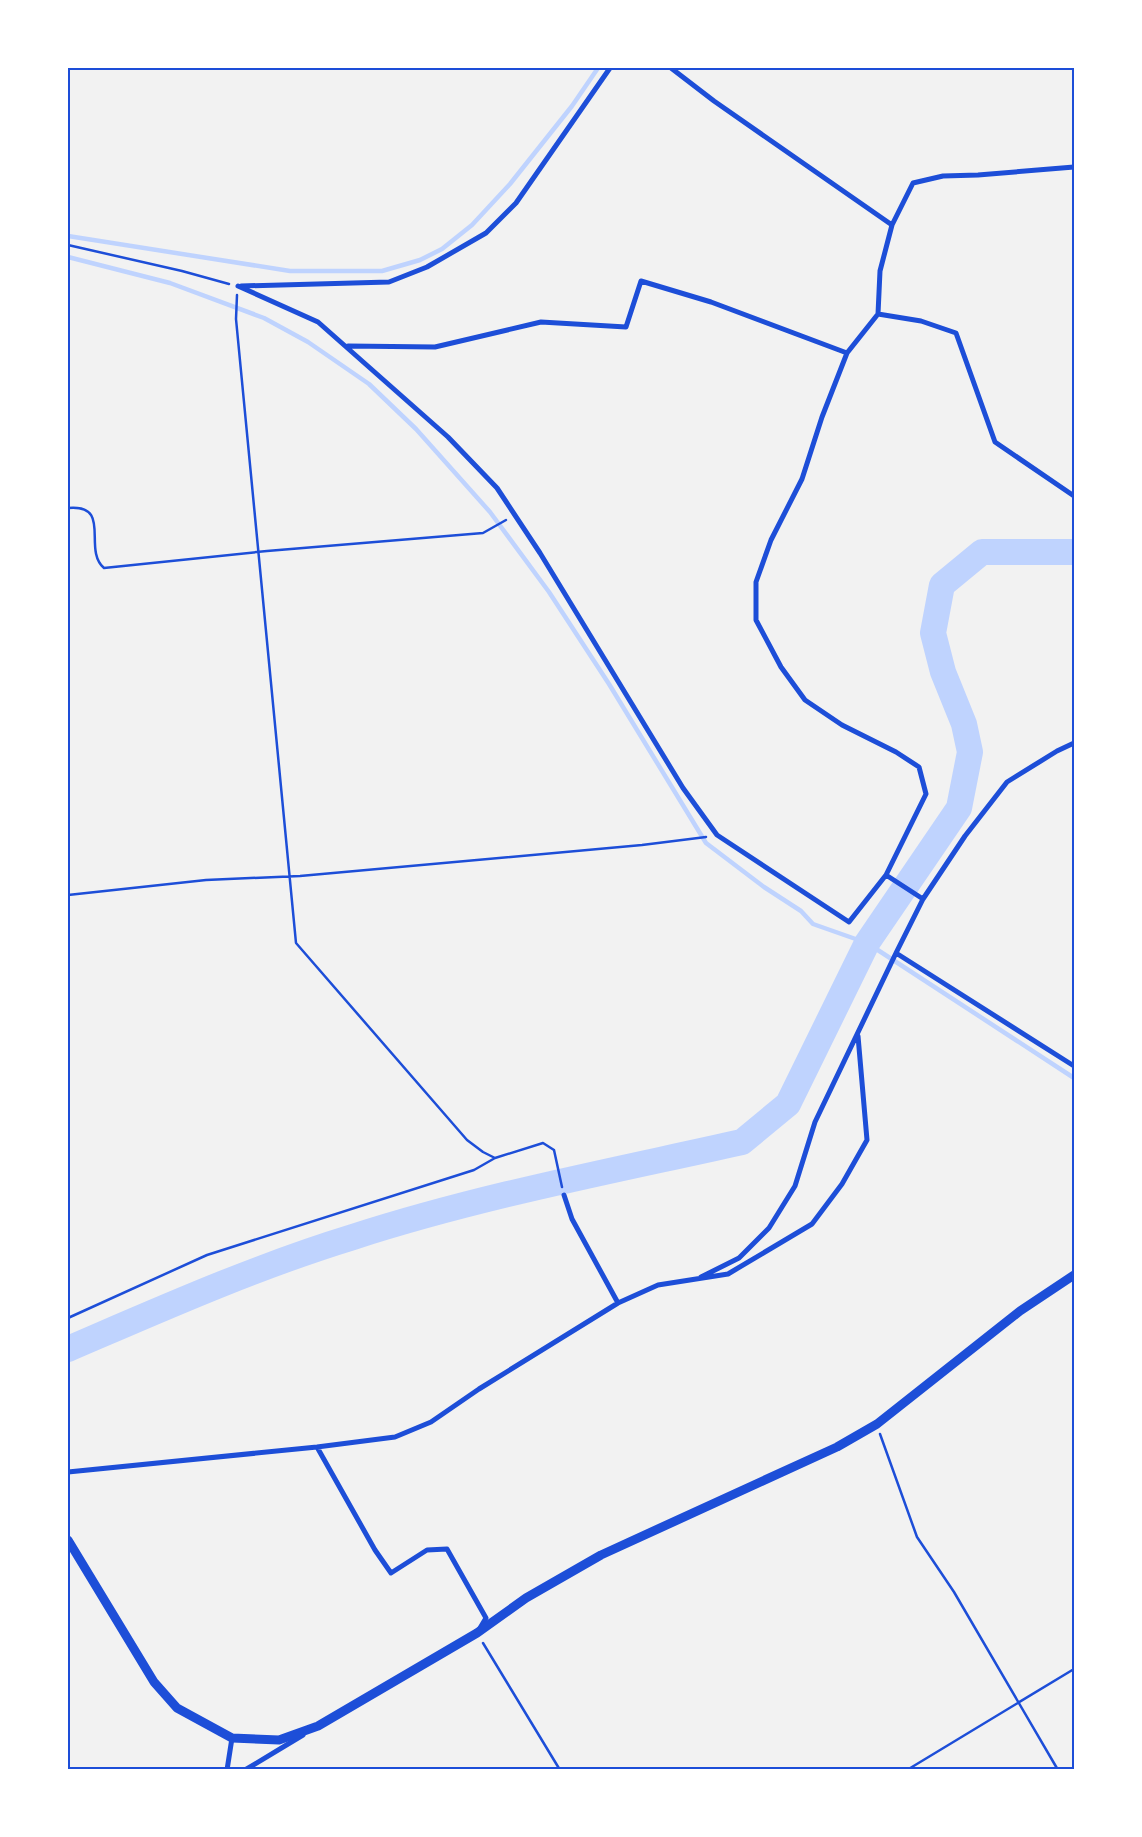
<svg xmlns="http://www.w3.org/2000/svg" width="1142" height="1837" viewBox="0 0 1142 1837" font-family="'Archivo Narrow',sans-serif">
	<rect width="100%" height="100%" fill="#f2f2f2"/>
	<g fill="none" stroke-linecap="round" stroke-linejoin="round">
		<path stroke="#bfd3fe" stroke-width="4.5" d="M68 236 290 271H382L420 260 442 249 472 225 510 184 572 106 598 68
			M68 257 170 283 264 318 308 342 369 384 416 429 490 512 549 592 609 684 706 843 764 887 801 911 813 924 867 943 1074 1078"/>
		<path stroke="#bfd3fe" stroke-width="26" d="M68 1349C161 1309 255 1267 353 1237 480 1196 612 1171 742 1142L788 1104 867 943 959 808 970 752 964 724 943 672 933 633 942 585 982 552H1074"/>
		<path stroke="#1d4ed8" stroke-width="2.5" d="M68 245 182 271 229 284
			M237 295 236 319 296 943 467 1140 483 1152 495 1158 543 1143 554 1150 562 1187
			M68 508C113 504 82 549 104 568L267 551 483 533 506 520
			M68 895 206 880 300 876 642 845 706 837
			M68 1318 207 1255 474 1170 495 1158
			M880 1434 917 1537 954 1592 1058 1770
			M483 1643 560 1770
			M907 1770 1074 1669"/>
		<path stroke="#1d4ed8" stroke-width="5" d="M671 68 714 101 892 225
			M238 286 318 322 448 437 497 488 540 553 683 788 717 835 849 922 886 875 926 794 919 767 896 752 842 725 805 700 781 667 756 620V582L771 540 802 479 822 417 847 353 878 314 880 271 892 225 913 183 943 176 978 175 1074 167
			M241 286 389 282 427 267 486 233 516 203 610 68
			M878 314 921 321 956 333 995 442 1074 496
			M348 346 435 347 541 322 626 327 641 281 711 302 847 353
			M886 875 923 899
			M896 953 1074 1066
			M564 1195 572 1219 618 1303
			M701 1277 739 1258 769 1228 795 1186 815 1122 896 953 923 899 965 836 1007 782 1057 751 1074 743
			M317 1447 375 1550 391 1573 427 1550 447 1549 486 1618 480 1628
			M68 1472 317 1447 395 1437 431 1422 479 1389 618 1303 658 1285 728 1274 812 1224 842 1184 867 1140 858 1036
			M227 1770 232 1738
			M245 1770 303 1735"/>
		<path stroke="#1d4ed8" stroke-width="9" d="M68 1540 154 1682 177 1708 232 1738 279 1740 318 1726 477 1633 526 1598 601 1555 837 1447 877 1424 1020 1311 1074 1275"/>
	</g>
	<rect width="1142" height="1837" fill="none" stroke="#ffffff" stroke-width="138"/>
	<rect x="69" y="69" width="1004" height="1699" fill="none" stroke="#1d4ed8" stroke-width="2"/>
</svg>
